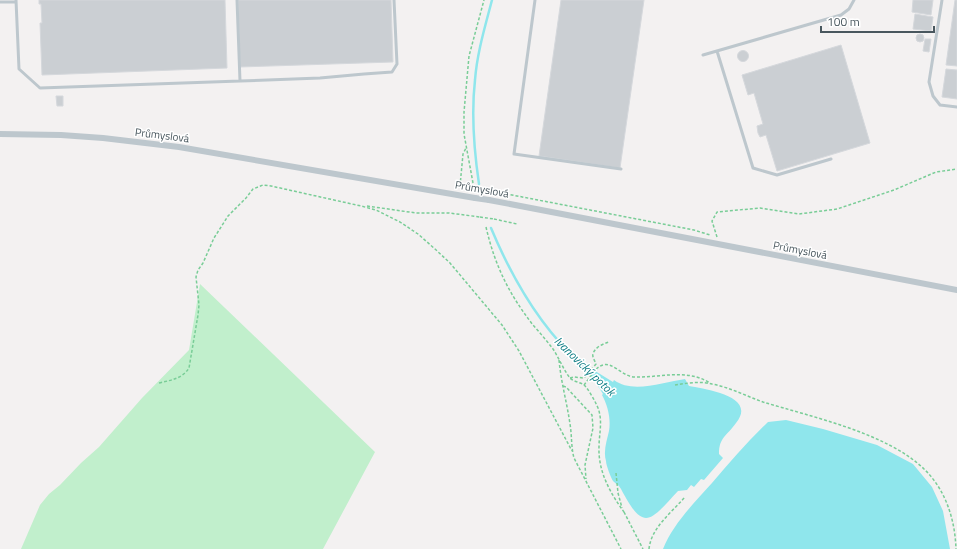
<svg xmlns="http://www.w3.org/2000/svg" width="957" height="549" viewBox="0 0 957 549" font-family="'Titillium Web',sans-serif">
	<rect width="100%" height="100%" fill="#f3f1f1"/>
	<path fill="#c1efcc" d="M200 284 375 452 323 549H21L40 505 49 494 60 485 81 463 99 447 142 398 189 350Z"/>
	<path fill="#8fe6ec" d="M579 361 613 382 614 380C632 394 664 382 685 379L689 386C705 389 758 396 736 423 727 436 719 437 719 454L723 458 704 480 701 479 694 487 691 485 687 490 678 491C650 521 644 533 621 489 619 485 616 484 613 481 611 478 606 465 606 461 603 451 607 440 609 431 611 419 608 406 602 395L603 394 594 380 578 362Z
		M786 420 823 429 877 445 913 464 932 487 943 511 950 549H663C673 524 694 503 712 483 730 462 748 441 768 422Z"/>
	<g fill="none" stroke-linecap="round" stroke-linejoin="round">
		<path stroke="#8fe6ec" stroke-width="2.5" d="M479 184C474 150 471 115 475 80 477 53 485 27 492 0
			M491 228C512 278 539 326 580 363"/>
	</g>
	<path fill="#cbcfd3" stroke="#d5d8dc" d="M39 0H225L227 68 42 75 40 23H42L41 4H39Z
		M238 0H391L393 62 240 67Z
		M561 0H644L620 168 539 156Z
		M913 0H933L931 15 912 12Z
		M955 0H957V66L946 65Z
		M915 14 933 17 931 31 913 29Z
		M916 38a4 4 0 1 1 8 0a4 4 0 1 1-8 0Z
		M925 39H931L929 52 923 51Z
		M841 45 870 143 777 171 766 135 760 137 758 133 757 126 763 124 754 93 748 95 742 75Z
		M737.5 56a5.5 5.5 0 1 1 11 0a5.5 5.5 0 1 1-11 0Z
		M946 69 957 70V99L942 97Z
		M56 96H63V106H57Z"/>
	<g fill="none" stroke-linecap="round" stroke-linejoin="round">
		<path stroke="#79cd97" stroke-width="1.5" stroke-dasharray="3 2" stroke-linecap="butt" d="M473 183 464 134V112L469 56 484 0
			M460 186 463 154 466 148
			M486 190 694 230 710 235
			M367 206 416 213H449L480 217
			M494 219 517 224
			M486 227C495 266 509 294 533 325 540 333 547 341 553 349 559 358 563 369 570 378 574 382 580 382 584 385 588 388 596 403 598 408 603 421 599 434 599 447 598 471 610 493 624 512
			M717 237 712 221 717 212 760 208 799 214 837 209 894 190 936 172 957 169
			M559 360C561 382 567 403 570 424 572 436 571 447 574 458L621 549
			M570 378 574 377 584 378 596 364C595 361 592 357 593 354 595 347 603 344 609 342
			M159 383C171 380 182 379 189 368L198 315 199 305 196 277 198 270 203 263 214 238 228 216 246 198 253 189 263 185 271 186 361 206 376 210 400 222 418 234 435 249 450 263 502 325 519 351 572 451
			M584 385C589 379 595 367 603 365 613 362 622 376 634 377 660 378 686 368 710 383
			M675 385C687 383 700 381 712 384 729 387 746 396 763 402 812 417 887 433 924 469 946 490 955 520 956 549
			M563 386 566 387 592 415 593 428 585 465 586 479
			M616 473 618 493 622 508
			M624 512 643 549
			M649 549C651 528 671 513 685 497"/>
		<path stroke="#bdc7cd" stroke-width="3" d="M16 0 19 69 40 88 240 81 237 0
			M535 0 514 154 621 169
			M942 0 929 82 933 96 940 105 957 107
			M0 2H16
			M717 51 753 168 777 175 831 159
			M703 55 841 15 849 9 854 0
			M240 81 320 78 364 74 392 72 397 64 394 0"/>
		<path stroke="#bdc7cd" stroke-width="6" d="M0 134 61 135 103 138 179 147 475 198
			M489 200 957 290"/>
		<path stroke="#79cd97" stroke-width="1.5" stroke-dasharray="3 2" stroke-linecap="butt" d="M472 188 486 190
			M480 217 494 219"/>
		<path stroke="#bdc7cd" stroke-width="6" d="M475 198 489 200"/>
	</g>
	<g text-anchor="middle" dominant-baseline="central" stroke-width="3" stroke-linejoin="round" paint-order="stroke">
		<g font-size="11" fill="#49575e" stroke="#fff">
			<text transform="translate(162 135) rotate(7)">Průmyslová</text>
			<text transform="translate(482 189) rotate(10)">Průmyslová</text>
			<text transform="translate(800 250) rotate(11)">Průmyslová</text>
		</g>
		<g font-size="12" font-style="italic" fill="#0f7e85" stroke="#fff">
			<text transform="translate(585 366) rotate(44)">Ivanovický potok</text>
		</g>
	</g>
	<path d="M821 26v6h113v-6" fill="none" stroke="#49575e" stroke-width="2"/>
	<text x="827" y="26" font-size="12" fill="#49575e" stroke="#ffffff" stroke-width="3" paint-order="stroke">100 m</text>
</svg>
